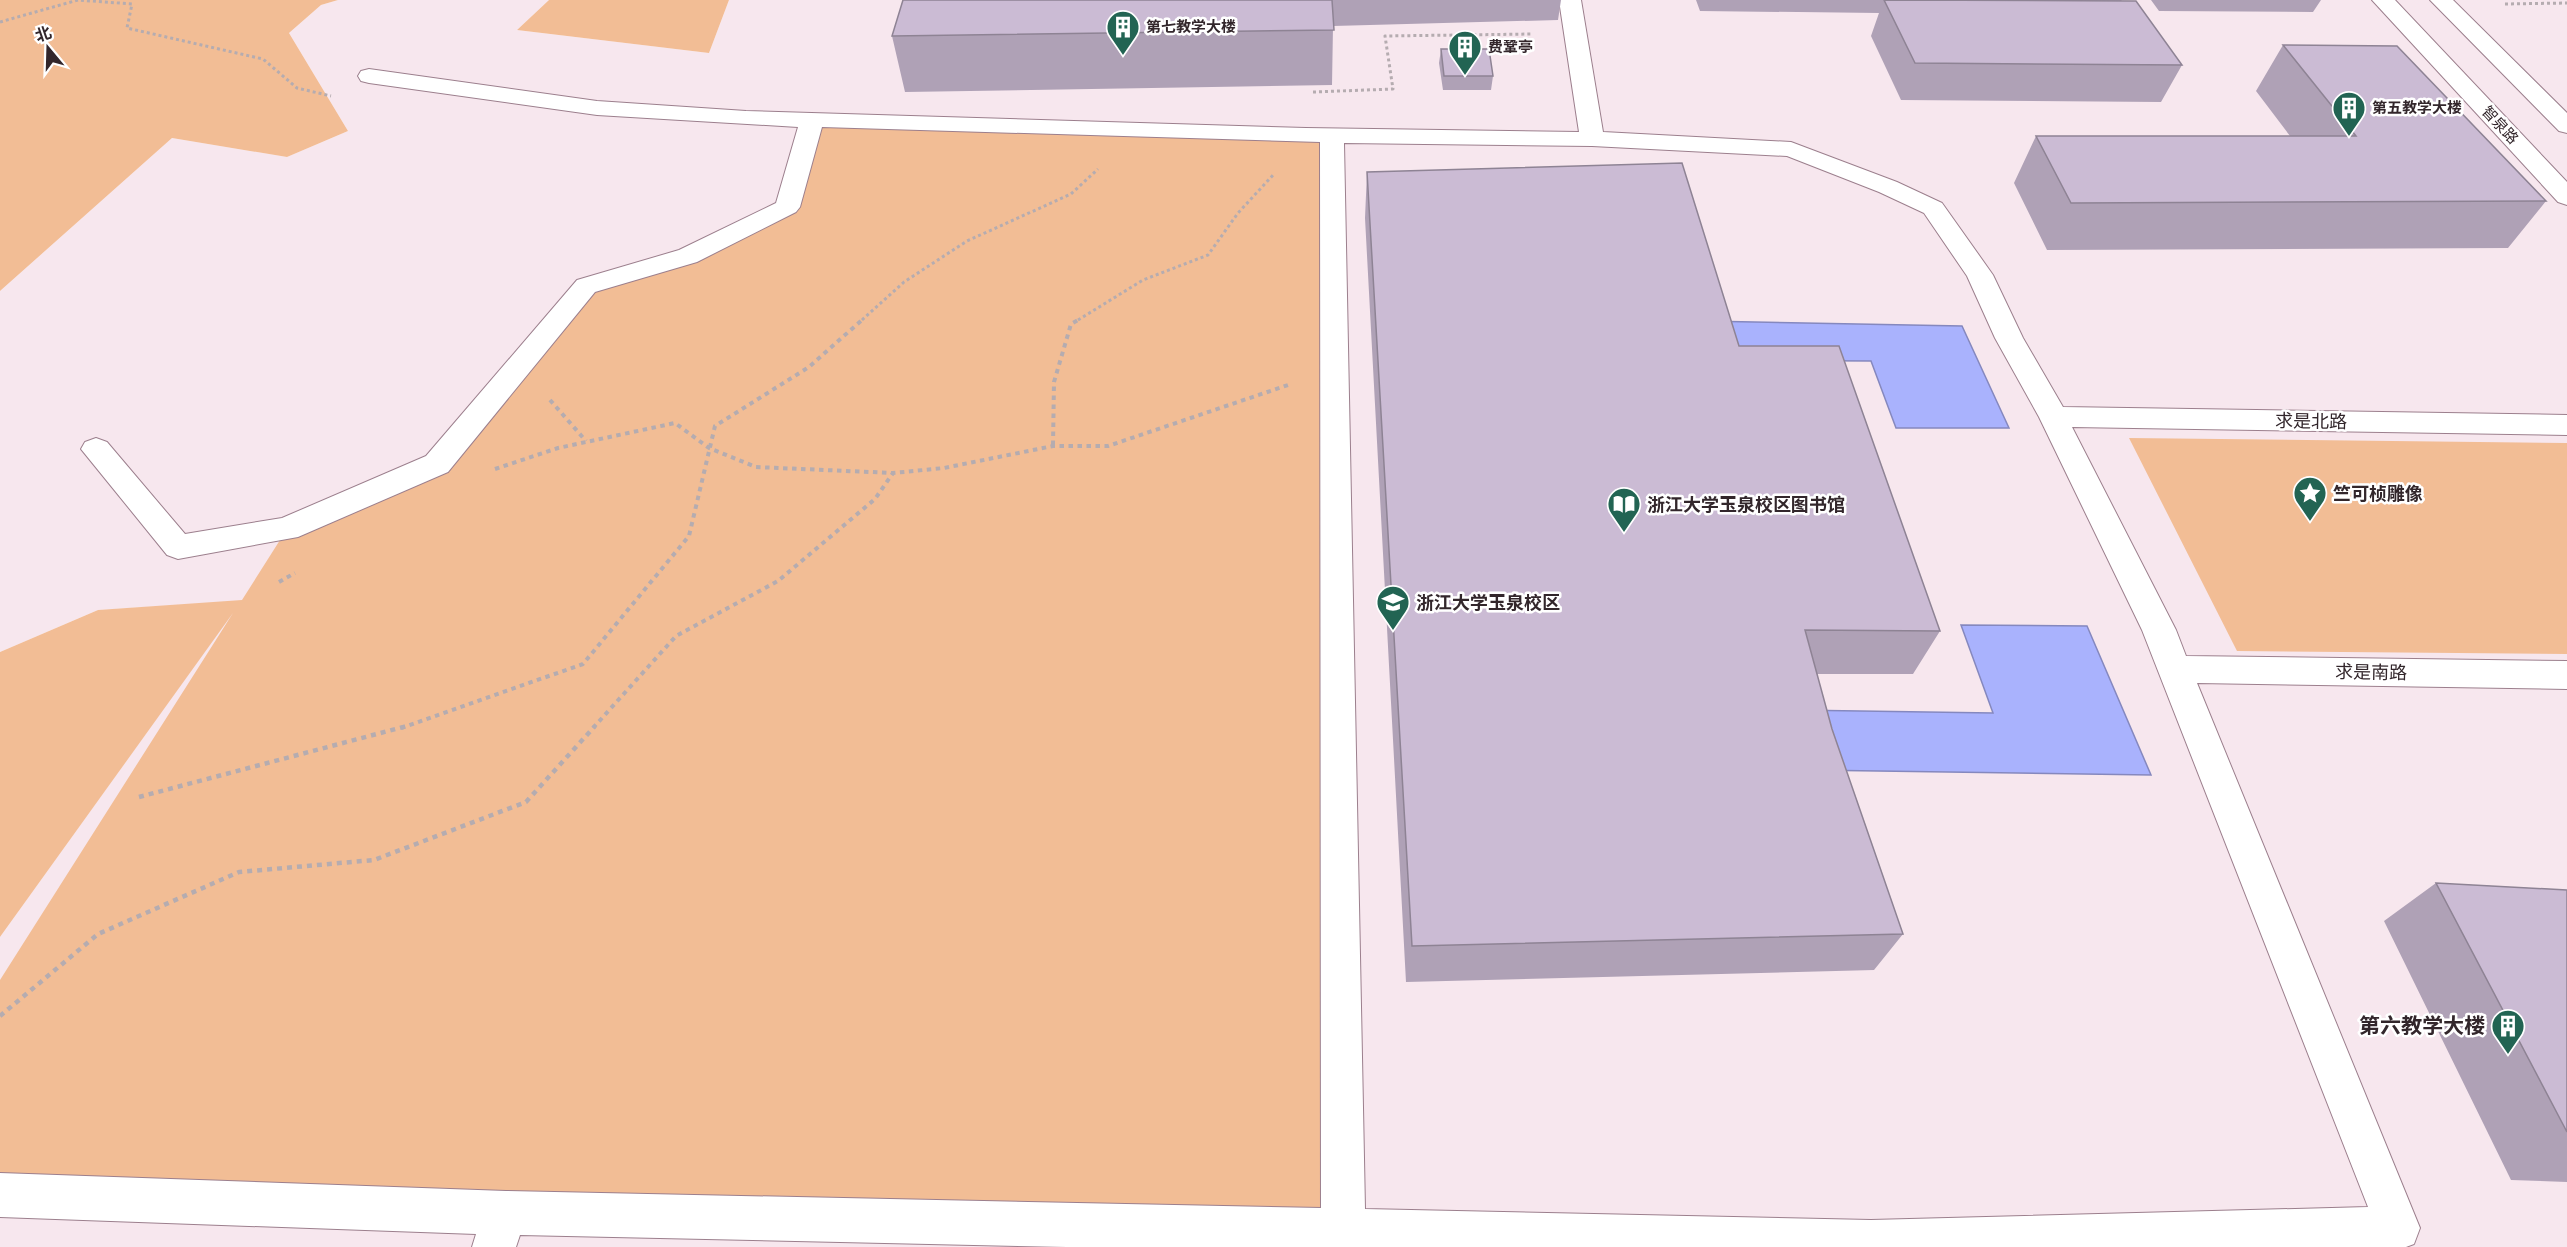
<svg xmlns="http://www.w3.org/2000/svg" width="2567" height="1247" viewBox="0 0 2567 1247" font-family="Roboto,'Noto Sans SC',sans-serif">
	<rect width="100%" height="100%" fill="#fdf6f9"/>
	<path fill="#f7e7ee" d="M338 0H549L517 30 709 53 729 0H2567V1247H0V937L241 601 98 610 0 652V291L172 138 287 157 348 131 289 33 321 5Z"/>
	<path fill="#f2bd95" d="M0 0H338L321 5 289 33 348 131 287 157 172 138 0 291Z
		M549 0H729L709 53 517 30Z
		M812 121 1332 135 1343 1229 0 1179V980L233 613 0 937V652L98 610 242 600 287 529 437 463 586 286 688 256 787 207Z
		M2129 438 2567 443V654L2237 651Z"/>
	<path fill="#a9b2fd" stroke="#8588be" stroke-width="1.5" d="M1703 321 1962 326 2009 428H1896L1871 361 1715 360Z
		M1961 625 2087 626 2151 775 1809 770 1794 710 1993 713Z"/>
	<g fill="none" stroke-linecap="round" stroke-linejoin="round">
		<defs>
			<path id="minor" d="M1559 0H1581L1603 132 1791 142 1897 182 1942 203 1993 275 2023 338 2063 407 2567 415V435L2072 427 2176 630 2186 656 2567 661V689L2197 683 2420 1228 2414 1244 2406 1247H1067L520 1235 516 1247H472L476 1234 0 1217V1173L506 1191 1321 1208 1320 142 822 127 800 207 796 212 697 262 595 292 448 472 298 537 178 559 167 555 81 449 85 442 96 438 107 442 185 534 282 518 426 456 577 280 679 250 776 203 798 127 597 115 369 83 361 81 358 76 361 71 369 69 597 101 746 111 1306 128 1579 132ZM1344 143 1592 146 1787 156 1879 192 1924 213 1967 276 1995 338 2039 417 2142 630 2368 1207 1871 1220 1365 1209Z
				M2372 0H2395L2567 182V205L2558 202Z
				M2430 0H2453L2567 113V133L2559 131Z"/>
		</defs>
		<use href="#minor" stroke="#9c7f8d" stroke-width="2"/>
		<path stroke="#b5acb0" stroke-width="3" stroke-dasharray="3 3" stroke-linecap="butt" d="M2505 4 2567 3
			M0 22 78 0 132 4 127 28 263 59 297 88 331 96
			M1313 92 1393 89 1385 36 1533 34
			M862 320 904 282 967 241 1071 194 1098 169
			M1078 320 1143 280 1208 255 1238 213 1274 174"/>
		<path stroke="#b5acb0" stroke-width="4" stroke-dasharray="4.5 4.5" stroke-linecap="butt" d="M550 400 586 441
			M1053 445 1054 382 1071 324 1080 319
			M495 469 558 448 675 423 709 448 756 467 893 473 944 468 1053 446H1108L1288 385
			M279 582 295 573
			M401 728 583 664 689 536 715 426 809 367 863 319
			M593 728 676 636 778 581 875 499 893 473"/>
		<path stroke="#b5acb0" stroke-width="4.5" stroke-dasharray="5 5" stroke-linecap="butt" d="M139 797 407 726
			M0 1016 98 934 239 872 374 860 526 802 595 726"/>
		<use href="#minor" fill="#fff" fill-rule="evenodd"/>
	</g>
	<path fill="#afa1b6" d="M903 0H1561L1558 20 1333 26 1332 85 905 92 892 36Z
		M1696 0H2121L2182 65 2161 102 1901 100 1871 36 1879 13 1700 11Z
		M2151 0H2321L2313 12 2159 11Z
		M2283 45 2546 201 2508 248 2047 250 2014 183 2036 136H2290L2256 91Z
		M1441 49 1493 76 1491 90H1443L1439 63Z
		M1367 172 1739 346 1940 631 1913 674H1817L1832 729 1903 934 1874 970 1406 982 1365 218Z
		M2436 883 2567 890V1182L2511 1180 2384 921Z"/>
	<path fill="#cbbbd4" stroke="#8e8394" stroke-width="1.5" d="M903 0H1332L1334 30 892 36Z
		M1884 0 2136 1 2182 65 1915 63Z
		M2283 45 2397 46 2546 201 2071 203 2036 136H2356Z
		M1441 49H1489L1493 76H1444Z
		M1682 163 1739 346H1839L1940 631 1805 630 1832 729 1903 934 1412 946 1367 172Z
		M2436 883 2567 890V1132Z"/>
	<defs>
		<symbol id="building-pin" viewBox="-11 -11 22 30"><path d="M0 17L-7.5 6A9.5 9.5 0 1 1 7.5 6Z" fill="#226453" stroke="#fff"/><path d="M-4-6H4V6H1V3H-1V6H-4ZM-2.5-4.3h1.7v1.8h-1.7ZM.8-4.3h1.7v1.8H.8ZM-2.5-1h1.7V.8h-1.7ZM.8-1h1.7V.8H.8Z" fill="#fff"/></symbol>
		<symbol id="sight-pin" viewBox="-11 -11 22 30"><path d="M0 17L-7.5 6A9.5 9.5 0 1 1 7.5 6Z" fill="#226453" stroke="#fff"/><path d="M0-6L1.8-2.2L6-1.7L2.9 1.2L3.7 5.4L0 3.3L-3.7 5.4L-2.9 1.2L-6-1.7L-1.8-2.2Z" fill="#fff"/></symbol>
		<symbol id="library-pin" viewBox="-11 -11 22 30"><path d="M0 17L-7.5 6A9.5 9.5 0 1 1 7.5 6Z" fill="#226453" stroke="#fff"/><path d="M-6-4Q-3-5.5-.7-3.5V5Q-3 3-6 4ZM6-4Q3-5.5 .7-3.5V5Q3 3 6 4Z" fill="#fff"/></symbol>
		<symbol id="university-pin" viewBox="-11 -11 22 30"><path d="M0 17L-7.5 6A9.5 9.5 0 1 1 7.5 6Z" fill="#226453" stroke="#fff"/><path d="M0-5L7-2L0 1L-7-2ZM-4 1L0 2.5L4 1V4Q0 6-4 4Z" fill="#fff"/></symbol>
	</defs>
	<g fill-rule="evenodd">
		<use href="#building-pin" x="1104" y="8" width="38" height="52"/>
		<use href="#building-pin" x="1446" y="28" width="38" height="52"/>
		<use href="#building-pin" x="2330" y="89" width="38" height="52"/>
		<use href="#sight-pin" x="2291" y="474" width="38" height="52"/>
		<use href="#library-pin" x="1605" y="485" width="38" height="52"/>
		<use href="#university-pin" x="1374" y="583" width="38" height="52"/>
		<use href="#building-pin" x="2489" y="1007" width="38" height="52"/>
	</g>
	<g text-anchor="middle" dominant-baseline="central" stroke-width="5" stroke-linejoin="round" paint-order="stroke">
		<g font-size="15" font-weight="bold" fill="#32262b" stroke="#fff" text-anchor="start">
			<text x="1146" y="27">第七教学大楼</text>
			<text x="1488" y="47">费鞏亭</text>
			<text x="2372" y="108">第五教学大楼</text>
		</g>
		<g font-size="15" fill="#32262b" stroke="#fff">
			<text transform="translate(2500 125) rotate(47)">智泉路</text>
		</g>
		<g font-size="18" fill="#32262b" stroke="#fff">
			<text transform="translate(2311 421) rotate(1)">求是北路</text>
			<text transform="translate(2371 672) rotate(1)">求是南路</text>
		</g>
		<g font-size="18" font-weight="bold" fill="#32262b" stroke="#fff" text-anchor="start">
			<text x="2333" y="493">竺可桢雕像</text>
			<text x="1647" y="504">浙江大学玉泉校区图书馆</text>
			<text x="1416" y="602">浙江大学玉泉校区</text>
		</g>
		<g font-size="21" font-weight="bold" fill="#32262b" stroke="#fff" text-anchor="end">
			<text x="2485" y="1026">第六教学大楼</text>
		</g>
	</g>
	<g transform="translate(48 48) rotate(341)" stroke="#ffffff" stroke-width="4.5" paint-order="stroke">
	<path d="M0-4.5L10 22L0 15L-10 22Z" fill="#32262b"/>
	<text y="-9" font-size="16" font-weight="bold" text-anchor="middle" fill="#32262b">北</text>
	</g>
</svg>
